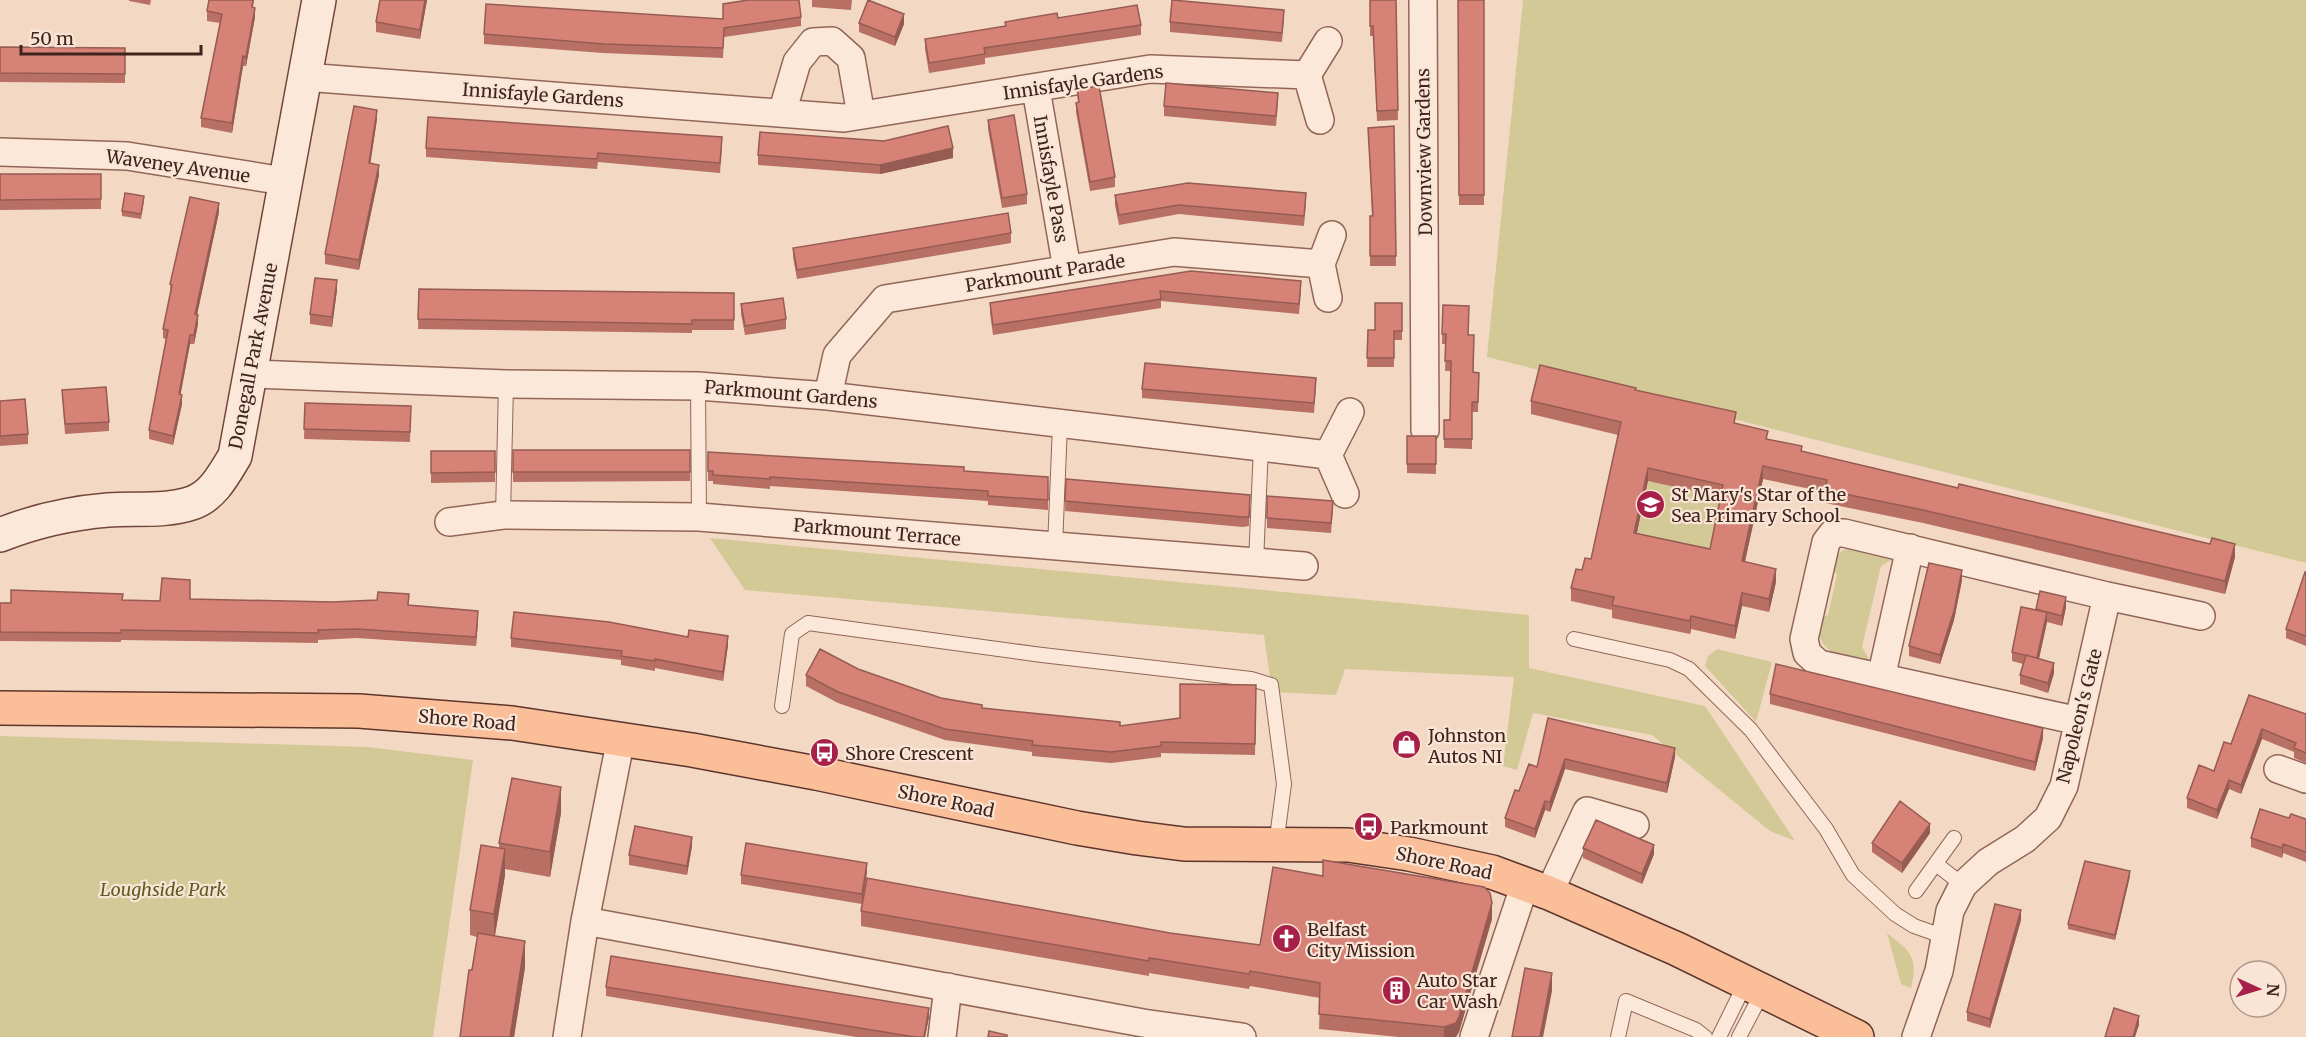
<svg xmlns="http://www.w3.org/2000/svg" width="2306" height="1037" viewBox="0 0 2306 1037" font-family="Merriweather,serif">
	<rect width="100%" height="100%" fill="#f3d8c4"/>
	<path fill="#d3c996" d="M1523 0H2306V563L1487 357Z
		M1655 451 1673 487 1695 492 1731 464 1702 596 1628 577Z
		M710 538 1529 615V668L1705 706 1795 841 1770 831 1652 735 1533 713 1517 770 1503 766 1514 677 1345 669 1336 695 1272 692 1264 635 745 590Z
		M1848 547 1896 557 1881 566 1862 647 1872 664C1843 657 1814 656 1819 617L1828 615 1837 575 1832 567 1834 557Z
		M1717 649 1772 662 1756 722 1705 666 1708 656Z
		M0 736 368 747 473 760 433 1037H0Z
		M1887 933C1910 951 1919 957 1911 988L1901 984Z"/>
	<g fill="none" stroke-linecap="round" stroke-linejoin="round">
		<defs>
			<path id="lane" d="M698 386 699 517
				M503 515 506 384
				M1055 547 1060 425
				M1256 563 1261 446
				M1574 639 1670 660 1689 669 1751 730 1826 829 1853 875 1895 914 1914 926 1945 937
				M782 706 792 634 808 623 1042 655 1251 679 1271 685 1284 784 1276 845
				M1936 864 1963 885
				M1916 891 1954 838
				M1618 1037 1626 1001 1696 1030 1705 1037
				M1719 1037 1746 982
				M1739 1037 1763 991"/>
			<path id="street" d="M1423 0 1425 430
				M304 77 844 118 1150 69 1307 75
				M1036 89 1067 269
				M782 113 797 62 813 42 832 41 851 58 861 115
				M1320 120 1307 75 1328 41
				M0 152 127 156 284 181
				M1328 298 1321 264 1332 235
				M252 374 506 384 698 386 828 396 1328 455
				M828 396 837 355 885 299 1174 252 1321 264
				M1345 494 1328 455 1350 412
				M449 522 503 515 699 517 1304 566
				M1881 678 1910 548
				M2079 721 1819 664 1807 653 1804 639 1826 542 1833 533H1844L2107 596 2201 616
				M2278 769 2306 779
				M1549 893 1587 811 1635 825
				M585 921 1143 1023 1242 1037
				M567 1037 585 921 621 738
				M942 1037 948 987
				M1474 1037 1525 884
				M1916 1037 1939 971 1950 911 1963 885 1988 862 2025 839 2048 818 2064 786 2107 596"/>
			<path id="secondary" d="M0 535C35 521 71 513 108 510 135 508 166 512 192 503 213 496 224 474 235 456L319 0"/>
			<path id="primary" d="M0 708 359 711 512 723 692 750 816 773 1077 828 1137 838 1184 844 1348 845 1409 854 1492 872 1549 893 1677 949 1857 1037"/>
		</defs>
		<use href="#lane" stroke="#916658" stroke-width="16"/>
		<use href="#street" stroke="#916658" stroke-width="30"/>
		<use href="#secondary" stroke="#72473b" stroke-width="36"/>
		<use href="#primary" stroke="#5e352c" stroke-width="36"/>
		<use href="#lane" stroke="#fce8d9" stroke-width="14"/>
		<use href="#street" stroke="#fce8d9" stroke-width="27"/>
		<use href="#secondary" stroke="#fce8d9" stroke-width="33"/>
		<use href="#primary" stroke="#fabf98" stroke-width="33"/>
	</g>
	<path fill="#b87065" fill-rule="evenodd" d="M129 0H151L150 5 129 1Z
		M209 0H254L253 7 255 17 246 66H243L232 133 201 127V118L220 23 207 21V11Z
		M427 0 420 39 376 32V22Z
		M812 0H852L851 10 812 7Z
		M1370 0H1396L1398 120 1377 121 1373 36H1370Z
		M1458 0H1484V205H1459Z
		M801 17V26L724 37 723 58 603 53 484 44V34L723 19Z
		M1058 18 1141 25V35L985 58V64L929 73 925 49V39L1005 27V22Z
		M1284 19 1282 42 1170 32V22Z
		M859 23 904 24 895 46 859 32Z
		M0 47 125 48V83L0 82Z
		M1077 89 1115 177V187L1090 191 1076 112V103H1078Z
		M1278 103 1276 126 1164 116V106Z
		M377 119 370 164 379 175 359 270 325 264V254Z
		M988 120 1027 194V204L1002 208 988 129Z
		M1394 126 1396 266H1370V216H1372L1368 128Z
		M722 147 720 173 598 162 597 169 426 157V148Z
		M758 155 953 158 880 174 758 165Z
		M0 174H101V209L0 210Z
		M1115 195 1306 203 1304 226 1179 214 1119 225 1115 205Z
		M144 201 141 219 122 216V211Z
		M219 212 197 315 198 324 194 344H190L180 395 182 404 173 445 149 439V430L166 339 163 338V329L171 293 170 284Z
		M1011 233V243L797 279 793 257V248Z
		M1191 271 1301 291 1299 314 1161 301V308L993 335 990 313V303Z
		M419 289 734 293V330H692V333L418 329Z
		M337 290 332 327 310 324V314Z
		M1402 303V340H1394V367H1367L1368 330H1375Z
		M741 304 786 319V329L745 335 741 314Z
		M1443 305 1469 335 1473 372 1479 373 1478 412H1472V449L1444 448V420H1450L1451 371H1445L1446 344H1442Z
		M1316 387 1314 413 1142 398V389Z
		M62 390 109 422V431L65 434Z
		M1636 390 1736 424 1768 439 1802 451 2235 557 2225 594 1923 523 1825 503V492L1763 479 1745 562 1776 582 1769 612 1742 606 1735 639 1691 629 1690 634 1612 618V610L1571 601V588L1582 570 1591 559 1618 435 1531 414V401ZM1648 481 1721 497 1710 549 1637 533Z
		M0 401 28 434V444L0 446Z
		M305 403 411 406 410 442 304 439Z
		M1407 436H1436V474L1407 473Z
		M513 450H690V481L513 482Z
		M431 451H495V482L431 483Z
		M708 452 1048 477V510L988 505V501L770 486V489L713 484V481H708Z
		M1066 479 1250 495 1249 526 1243 527 1065 511Z
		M1267 496 1333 510 1331 533 1267 528Z
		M2306 572V646L2286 638V629Z
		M1962 580 1954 620 1940 664 1909 656V646Z
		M190 599 408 605 478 620 476 646 357 638 318 640V643L121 640V642L0 641V603L123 600 160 601Z
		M2066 607 2062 626 2047 622 2039 659 2054 673 2048 693 2020 684V675L2023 664 2012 661V652L2036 610Z
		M511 638 728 645 723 681 655 668V671L621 665V660L511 647Z
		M858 669 941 698 982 709 1120 726 1180 718 1256 685 1255 755 1161 753V757L1111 763 1032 756V752L945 740 838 703 806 686V675Z
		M1770 694 2043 738 2035 771 1770 704Z
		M2249 695 2306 714V763L2294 758V752L2262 739 2241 794 2229 789 2217 819 2187 808V798L2214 771 2231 744Z
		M1548 718 1675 757 1667 793 1565 769 1550 812 1545 810 1535 838 1505 827V818L1519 791 1537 767Z
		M561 813 550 877 505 869V875L495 936 525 967 514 1037H460L477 937 470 935V910L499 848V843Z
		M2289 818 2306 819V862L2283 853 2282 858 2251 847V838Z
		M1930 833 1902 873 1872 852V843Z
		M692 846 687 875 629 865V855Z
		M1583 848 1654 854 1642 884 1583 858Z
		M867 872 862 904 741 884V875Z
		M1323 876 1492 919 1459 1032 1456 1037H1398L1319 1029 1320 998 1250 986 1249 989 1149 973V976L861 926V911L1170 933 1260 945Z
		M2130 876 2115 940 2068 929V924Z
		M2021 920 1990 1028 1967 1021V1012Z
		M606 987 929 1017 925 1037H856L606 996Z"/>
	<path fill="#965b53" d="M425 0H427L420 39V30Z
		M255 8V17L246 66V57Z
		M904 14V24L895 46V37Z
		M243 56V66L232 133V123Z
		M377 110V119L369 173V163Z
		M953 148V158L880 174V165Z
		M379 165V175L359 270V260Z
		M219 203V212L195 324V314Z
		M337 280V290L332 327V317Z
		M198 315V324L194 344V335Z
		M190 335V344L179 403V394Z
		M182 395V404L173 445V436Z
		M1763 466V479L1742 574V561Z
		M1648 468V481L1634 546V533Z
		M2235 544V557L2225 594V581Z
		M1776 569V582L1769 612V599Z
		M1962 570V580L1954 620 1940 664V655Z
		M1742 593V606L1735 639V626Z
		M2066 597V607L2062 626V616Z
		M478 611V620L476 646V637Z
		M2047 612V622L2037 667V658Z
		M1691 616V629L1690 634V621Z
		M728 636V645L723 681V672Z
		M2054 663V673L2048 693V683Z
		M2043 728V738L2035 771V762Z
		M2262 729V739L2241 794V785Z
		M1675 748V757L1667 793V783Z
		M1565 759V769L1550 812V802Z
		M2229 780V789L2217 819V810Z
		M561 787V813L550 877V852Z
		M1545 801V810L1535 838V829Z
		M1930 824V833L1902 873V863Z
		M692 837V846L687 875V866Z
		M2283 844V853L2282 858V848Z
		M1654 845V854L1642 884V874Z
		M505 849V875L494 940V914Z
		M867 863V872L862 904V894Z
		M2130 871V876L2115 940V935Z
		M1492 903V919L1459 1032 1456 1037H1444V1027Z
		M2021 910V920L1990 1028V1019Z
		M525 941V967L514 1037H510Z
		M1552 973V991L1543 1037H1540Z
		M929 1008V1017L925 1037H924Z
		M2139 1016V1025L2135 1037H2133Z"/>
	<path fill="#d68276" stroke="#965b53" stroke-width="1.5" fill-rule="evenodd" d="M209 0H253L252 7 255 8 246 57 243 56 232 123 201 118 222 14 207 11Z
		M380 0H425L420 30 376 22Z
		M748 0H799L801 17 724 28 723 48 603 44 484 34 486 4 723 19V4Z
		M868 0 904 14 895 37 859 23Z
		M1172 0 1284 10 1282 33 1170 22Z
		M1370 0H1396L1398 110 1377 111 1373 26H1370Z
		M1458 0H1484V195H1459Z
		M1137 5 1141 25 984 48 985 54 929 63 925 39 1006 26 1005 22 1057 13 1058 18Z
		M0 47 125 48V74L0 73Z
		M1166 83 1278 93 1276 116 1164 106Z
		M1099 86 1115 177 1090 182 1076 103 1079 102 1077 89Z
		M354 106 377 110 369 163 379 165 359 260 325 254Z
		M1014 115 1027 194 1002 198 988 120Z
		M428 117 722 137 720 163 598 153 597 159 426 148Z
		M948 126 953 148 880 165 758 155 760 132 884 141Z
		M1394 126 1396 256H1370V216H1373L1368 128Z
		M0 174H101V199L0 200Z
		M1188 183 1306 193 1304 216 1179 205 1119 215 1115 195Z
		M125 193 144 196 141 214 122 211Z
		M190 197 219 203 195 314 198 315 194 335H190L179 394 182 395 173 436 149 430 168 330 163 329 172 285 170 284Z
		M1008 213 1011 233 797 270 793 248Z
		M1191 271 1301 281 1299 304 1160 291 1161 299 993 325 990 303Z
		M315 278 337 280 332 317 310 314Z
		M419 289 734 293V320H692V324L418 319Z
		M783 298 786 319 745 326 741 304Z
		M1375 303H1402V331H1394V358H1367L1368 330H1375Z
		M1443 305 1469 306 1468 335H1474L1473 372 1479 373 1478 402H1472V439H1444V420H1450L1451 361H1445L1446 334H1442Z
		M1145 363 1316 378 1314 403 1142 389Z
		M1540 365 1636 388 1635 390 1736 412 1734 423 1768 431 1766 439 1802 446 1801 451 1958 488 1959 484 2210 544 2212 538 2235 544 2225 581 1923 510 1825 490 1827 480 1763 466 1742 561 1776 569 1769 599 1742 593 1735 626 1691 616 1690 621 1612 605 1614 597 1571 588 1576 569 1582 570 1585 558 1591 559 1621 422 1531 401ZM1648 468 1723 485 1710 549 1634 533Z
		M106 387 109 422 65 424 62 390Z
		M25 399 28 434 0 436V401Z
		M305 403 411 406 410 432 304 429Z
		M1407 436H1436V464H1407Z
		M513 450H690V472H513Z
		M431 451H495V472L431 473Z
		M708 452 964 467V471L1048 477V500L988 496V491L770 477V479L713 475V471H708Z
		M1066 479 1250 495 1249 517H1243L1065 501Z
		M1267 496 1333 501 1331 523 1267 518Z
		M1929 563 1962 570 1954 611 1940 655 1909 646Z
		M2305 572H2306V636L2286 629Z
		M162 578 190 580V599L332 602 377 600 378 592 409 594 408 605 478 611 476 637 357 629 318 630V633L121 630V633L0 632V603H11V590L123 594 122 600 160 601Z
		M2040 591 2066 597 2062 616 2047 612 2037 658 2012 652 2021 607 2046 612 2036 609Z
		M514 612 609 622 688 637 689 630 728 636 723 672 655 659V661L621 656 622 651 511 638Z
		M820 649 858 669 941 698 982 705V708L1120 722V726L1180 718V684L1256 685 1255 744 1161 742V746L1111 752 1032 745 1033 741 945 729 838 692 806 675Z
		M2026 655 2054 663 2048 683 2020 675Z
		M1776 664 2043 728 2035 762 1770 694Z
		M2249 695 2306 714V753L2294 748 2296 743 2262 729 2241 785 2229 780 2217 810 2187 798 2199 765 2214 771 2224 742 2231 744Z
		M1548 718 1675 748 1667 783 1565 759 1550 802 1545 801 1535 829 1505 818 1515 790 1519 791 1529 764 1537 767Z
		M512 778 561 787 550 852 499 843Z
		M1900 801 1930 824 1902 863 1872 843Z
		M2260 809 2289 818 2291 814 2306 819V852L2283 844 2282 848 2251 838Z
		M1596 820 1654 845 1642 874 1583 848Z
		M635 826 692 837 687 866 629 855Z
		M746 843 867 863 862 894 741 875Z
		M481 845 505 849 494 914 470 910Z
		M1323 860 1484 887 1490 893 1492 903 1459 1017 1456 1023 1444 1027 1319 1014 1320 983 1250 971 1249 974 1149 958V961L861 911 867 878 1170 933 1260 945 1273 867 1323 876Z
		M2085 861 2130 871 2115 935 2068 924Z
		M1995 904 2021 910 1990 1019 1967 1012Z
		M478 933 525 941 510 1037H460L469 970H472Z
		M611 956 929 1008 924 1037H915L606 987Z
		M1525 968 1552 973 1540 1037H1512Z
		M2114 1008 2139 1016 2133 1037H2105Z
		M989 1031 1007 1035V1037H988Z"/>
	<defs>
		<symbol id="school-disc" viewBox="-11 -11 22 22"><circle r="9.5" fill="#a72048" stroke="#f9e4d5"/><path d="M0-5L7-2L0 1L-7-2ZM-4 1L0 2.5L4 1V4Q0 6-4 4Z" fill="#fff"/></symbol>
		<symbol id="shop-disc" viewBox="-11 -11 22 22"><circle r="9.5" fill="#a72048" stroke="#f9e4d5"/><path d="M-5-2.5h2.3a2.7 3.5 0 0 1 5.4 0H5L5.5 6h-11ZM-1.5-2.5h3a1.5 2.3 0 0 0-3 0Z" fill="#fff"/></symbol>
		<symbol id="bus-disc" viewBox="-11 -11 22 22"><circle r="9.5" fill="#a72048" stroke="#f9e4d5"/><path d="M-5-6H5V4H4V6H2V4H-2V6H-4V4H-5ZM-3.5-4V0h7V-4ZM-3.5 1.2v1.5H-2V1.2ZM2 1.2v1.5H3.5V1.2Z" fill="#fff"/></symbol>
		<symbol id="church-disc" viewBox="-11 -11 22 22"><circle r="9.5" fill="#a72048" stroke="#f9e4d5"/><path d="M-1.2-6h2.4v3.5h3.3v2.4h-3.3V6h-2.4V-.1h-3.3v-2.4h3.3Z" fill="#fff"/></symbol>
		<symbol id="building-disc" viewBox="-11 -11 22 22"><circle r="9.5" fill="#a72048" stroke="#f9e4d5"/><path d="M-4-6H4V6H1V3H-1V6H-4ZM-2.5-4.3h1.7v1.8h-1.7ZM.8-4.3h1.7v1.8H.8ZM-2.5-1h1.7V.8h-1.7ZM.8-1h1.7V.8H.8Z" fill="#fff"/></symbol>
	</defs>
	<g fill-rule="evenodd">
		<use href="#school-disc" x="1634" y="488" width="33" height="33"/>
		<use href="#shop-disc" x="1390" y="728" width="33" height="33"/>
		<use href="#bus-disc" x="808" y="736" width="33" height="33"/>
		<use href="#bus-disc" x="1352" y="810" width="33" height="33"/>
		<use href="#church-disc" x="1270" y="922" width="33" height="33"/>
		<use href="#building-disc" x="1380" y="974" width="33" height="33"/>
	</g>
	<g text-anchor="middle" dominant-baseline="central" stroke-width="4.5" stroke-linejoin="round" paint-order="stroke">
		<g font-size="18" fill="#3f241d" stroke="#f9e4d5">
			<text transform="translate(1083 82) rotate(-8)">Innisfayle Gardens</text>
			<text transform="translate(543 95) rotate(4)">Innisfayle Gardens</text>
			<text transform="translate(1424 152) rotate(-91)">Downview Gardens</text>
			<text transform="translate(178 166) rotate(8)">Waveney Avenue</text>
			<text transform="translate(1051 179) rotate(80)">Innisfayle Pass</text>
			<text transform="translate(1045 273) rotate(-9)">Parkmount Parade</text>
			<text transform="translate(253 356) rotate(-79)">Donegall Park Avenue</text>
			<text transform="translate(791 394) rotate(5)">Parkmount Gardens</text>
			<text transform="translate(877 532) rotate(5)">Parkmount Terrace</text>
			<text transform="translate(2079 716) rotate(-76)">Napoleon's Gate</text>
			<text transform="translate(467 720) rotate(5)">Shore Road</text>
			<text transform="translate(946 801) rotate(12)">Shore Road</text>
			<text transform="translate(1444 863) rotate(12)">Shore Road</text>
		</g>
		<g font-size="18" fill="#3f241d" stroke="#f9e4d5" text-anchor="start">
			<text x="1671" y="494">St Mary's Star of the<tspan x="1671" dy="21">Sea Primary School</tspan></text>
			<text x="1428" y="735">Johnston<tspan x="1428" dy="21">Autos NI</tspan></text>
			<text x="845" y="753">Shore Crescent</text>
			<text x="1390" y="827">Parkmount</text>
			<text x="1307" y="929">Belfast<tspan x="1307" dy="21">City Mission</tspan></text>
			<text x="1417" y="980">Auto Star<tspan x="1417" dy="21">Car Wash</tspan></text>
		</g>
		<g font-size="18" font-style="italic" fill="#5e5c22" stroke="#f9e4d5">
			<text x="163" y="889">Loughside Park</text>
		</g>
	</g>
	<g transform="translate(2258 989) rotate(94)"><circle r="28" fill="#f9e4d5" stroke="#af978b" stroke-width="1.5"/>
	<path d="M0-4.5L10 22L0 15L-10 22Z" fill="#a72048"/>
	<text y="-9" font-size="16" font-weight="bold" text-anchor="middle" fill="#3f241d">N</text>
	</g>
	<path d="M21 45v9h180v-9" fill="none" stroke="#3f241d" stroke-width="3"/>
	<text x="30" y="45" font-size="18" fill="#3f241d" stroke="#f9e4d5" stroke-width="4.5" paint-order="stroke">50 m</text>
</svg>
